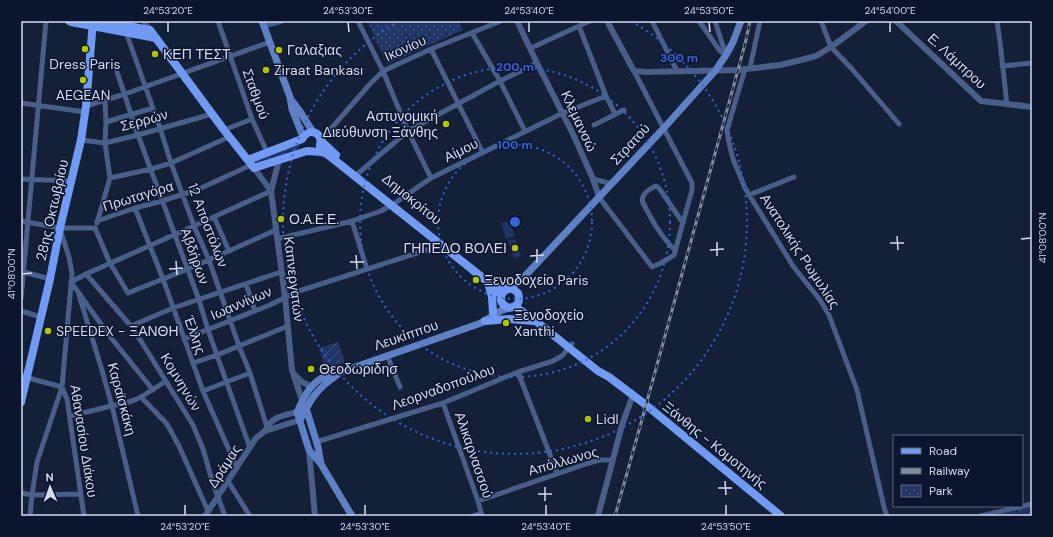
<svg xmlns="http://www.w3.org/2000/svg" width="1053" height="537" viewBox="0 0 1053 537" font-family="'DM Sans',sans-serif">
	<defs>
		<pattern id="cemetery-stones" width="16" height="16" patternUnits="userSpaceOnUse"><rect width="16" height="16" fill="#203566"/><path d="M2 7V4a2 2 0 0 1 4 0v3zM10 15v-3a2 2 0 0 1 4 0v3z" fill="#40527c"/></pattern>
		<pattern id="park-dots" width="8" height="8" patternUnits="userSpaceOnUse"><rect width="8" height="8" fill="#203566"/><path d="M2 2h.1M6 6h.1" fill="none" stroke="#40527c" stroke-width="1.8" stroke-linecap="round"/></pattern>
		<pattern id="garden-furrows" width="10" height="10" patternUnits="userSpaceOnUse"><rect width="10" height="10" fill="#203566"/><path d="M-1 1l2-2M0 10L10 0M9 11l2-2" fill="none" stroke="#40527c"/></pattern>
	</defs>
	<rect width="100%" height="100%" fill="#142038"/>
	<path fill="#203566" d="M510 221 515 236 506 239 501 223Z
		M515 239 521 256 514 258 508 241Z"/>
	<path fill="url(#cemetery-stones)" d="M1032 507V516H993Z"/>
	<path fill="url(#park-dots)" d="M367 21H459L463 30 387 64Z
		M298 144 299 148 298 150 257 164 256 161Z"/>
	<path fill="url(#garden-furrows)" d="M338 342 345 363 325 367 319 348Z"/>
	<g fill="none" stroke-linecap="round" stroke-linejoin="round">
		<path stroke="#495e89" stroke-width="5" d="M143 21 150 29
			M218 21 252 119 267 152
			M358 21 383 71 408 131 431 178
			M652 21 677 71
			M699 21 720 51 726 55
			M715 21 726 55
			M821 21 831 47 852 69 899 124
			M997 21 1000 42 1007 105
			M264 26 282 21
			M579 26 606 96 615 114
			M126 32 160 128 171 163 194 226 209 260 239 346 250 373 267 427
			M472 33 500 81 525 131
			M531 48 590 21
			M431 49 483 153
			M1002 66 1032 63
			M750 68 760 21
			M745 69 727 130 729 143 733 159 745 188 793 266 820 300 829 315 857 390 884 507 887 516
			M117 72 138 135 199 300 208 330 250 448
			M21 103 85 112
			M86 106 125 94 270 42
			M106 122 153 108
			M594 125 624 110
			M224 130 252 119
			M81 140 105 143 138 135 212 114
			M321 140 370 84 383 71 431 49 501 21
			M355 176 408 131 500 81 537 63
			M110 178 151 169 171 163 229 137
			M21 179 72 181
			M593 179 612 184
			M749 195 794 177
			M599 197 652 267 661 263 674 255 692 190V183L634 71
			M135 208 163 279 203 391 237 468
			M214 217 229 251
			M21 221 60 228H95
			M97 221 135 208 162 201 199 189 251 165
			M352 221 367 269
			M97 223 110 178 105 143 106 122 105 100
			M95 228 110 263 128 293 188 269 276 230
			M60 229 69 257 72 273 62 387 67 399 84 516
			M277 239 352 221 381 211 395 203 431 178 563 113 606 96
			M675 250C661 237 652 220 643 203 640 195 649 189 656 186L659 188 683 223
			M24 272 50 279
			M86 274 131 326 141 341 193 425 203 449 213 484 225 516
			M246 284 255 311
			M79 295 101 367 112 406 138 516
			M21 299C30 206 37 114 46 21
			M21 311 41 317
			M131 326 173 308 281 272
			M184 339 270 305 296 292 442 245
			M387 355 400 387
			M193 363 217 355 288 326
			M518 372 557 473
			M21 376 62 387
			M153 390 108 334 71 282 86 274 194 226 271 191
			M203 391 250 373
			M141 397 167 424 179 446 208 511
			M443 403 478 501 482 516
			M70 416 132 401 141 397 166 381
			M316 442 443 403 518 372 553 361 562 356 572 344
			M228 481 250 516
			M21 493 32 495 80 494
			M478 501 589 463 600 460H613
			M30 516 32 495 37 462 62 387
			M473 516 481 513
			M981 516 1032 504"/>
		<path stroke="#495e89" stroke-width="6" d="M517 21 537 63 573 134 593 179 599 197
			M607 21 634 71 646 72 738 70 780 65 801 60 816 56 831 47 866 21
			M896 21 981 101 1032 107
			M279 160 271 191 285 297 292 370 303 403
			M254 168 271 191
			M295 375 302 382 312 387
			M265 431C272 416 282 416 297 412
			M309 450 315 516
			M205 516 256 438 265 431 300 420
			M598 516 622 425 633 395"/>
		<path stroke="#5f80c5" stroke-width="7" d="M262 21 290 97 292 109 303 137
			M290 98 299 110 313 132
			M510 289 525 276 663 129 715 71 726 55 733 42 741 21
			M306 408 318 447 321 464
			M300 420C312 397 316 390 337 375
			M352 516 321 464 309 450 297 412C304 397 311 381 328 375 332 374 336 373 341 372L481 323 502 310 510 308"/>
		<path stroke="#709af4" stroke-width="8" d="M69 21 71 22 156 38
			M101 21 150 30 224 130 254 168 307 151 322 152 327 154 488 282 497 291 501 297
			M321 141 336 155
			M248 160 302 139C309 127 323 132 320 145
			M494 282 502 288 513 289 518 293C519 297 520 300 518 303 510 316 490 298 508 289
			M488 283 492 297 493 313
			M513 307 520 310 537 322 598 371 609 377 646 405 781 516
			M485 321 509 319 534 321
			M21 402 50 279 60 228 81 140 86 106 93 21"/>
		<defs>
			<path id="rail" d="M615 516 646 405 738 70 746 40 750 21"/>
		</defs>
		<use href="#rail" stroke="#818a9e" stroke-width="3"/>
		<use href="#rail" stroke="#0b162e" stroke-width="1.5" stroke-dasharray="4.5" stroke-linecap="butt"/>
	</g>
	<path fill="none" stroke="#d3dbec" stroke-width="1.5" d="M168 22V32M348 22 349 32M529 22V32M709 22 710 32M890 22V32M897 236 898 250M1021 239 1031 238M717 242V256M890 243H904M537 249V263M710 250 724 249M356 255 357 269M530 256 544 255M176 261 177 275M350 262H364M169 269 183 268M22 274 32 273M725 481 726 495M545 487V501M718 488H732M538 494H552M185 505V515M365 505V515M546 505V515M726 505V515"/>
	<g fill="none" stroke="#3863db" stroke-width="2" stroke-dasharray="2 4">
		<circle cx="515" cy="222" r="77"/>
		<circle cx="515" cy="222" r="155"/>
		<path d="M631 21A232 232 0 1 1 399 21"/>
	</g>
	<g fill="#b1c500" stroke="#0b162e" stroke-width="1.5">
		<circle cx="85" cy="49" r="4"/>
		<circle cx="279" cy="50" r="4"/>
		<circle cx="155" cy="54" r="4"/>
		<circle cx="266" cy="70" r="4"/>
		<circle cx="83" cy="80" r="4"/>
		<circle cx="446" cy="124" r="4"/>
		<circle cx="281" cy="219" r="4"/>
		<circle cx="515" cy="248" r="4"/>
		<circle cx="476" cy="280" r="4"/>
		<circle cx="506" cy="323" r="4"/>
		<circle cx="48" cy="331" r="4"/>
		<circle cx="311" cy="369" r="4"/>
		<circle cx="588" cy="419" r="4"/>
	</g>
	<g text-anchor="middle" dominant-baseline="central" stroke-width="3" stroke-linejoin="round" paint-order="stroke">
		<g font-size="14" fill="#d3dbec" stroke="#0b162e">
			<text transform="translate(405 48) rotate(-24)">Ικονίου</text>
			<text transform="translate(957 61) rotate(43)">Ε. Λάμπρου</text>
			<text transform="translate(256 94) rotate(70)">Σταθμού</text>
			<text transform="translate(144 120) rotate(-15)">Σερρών</text>
			<text transform="translate(579 121) rotate(65)">Κλεμανσώ</text>
			<text transform="translate(630 144) rotate(-47)">Στρατού</text>
			<text transform="translate(461 150) rotate(-26)">Αίμου</text>
			<text transform="translate(138 196) rotate(-17)">Πρωταγόρα</text>
			<text transform="translate(412 199) rotate(39)">Δημοκρίτου</text>
			<text transform="translate(52 210) rotate(-77)">28ης Οκτωβρίου</text>
			<text transform="translate(208 225) rotate(69)">12 Αποστόλων</text>
			<text transform="translate(800 251) rotate(57)">Ανατολικής Ρωμυλίας</text>
			<text transform="translate(195 256) rotate(70)">Αβδήρων</text>
			<text transform="translate(294 279) rotate(83)">Καπνεργατών</text>
			<text transform="translate(241 303) rotate(-23)">Ιωαννίνων</text>
			<text transform="translate(195 335) rotate(71)">Έλλης</text>
			<text transform="translate(406 335) rotate(-19)">Λευκίππου</text>
			<text transform="translate(181 382) rotate(59)">Κομνηνών</text>
			<text transform="translate(443 387) rotate(-20)">Λεορναδοπούλου</text>
			<text transform="translate(122 399) rotate(75)">Καραϊσκάκη</text>
			<text transform="translate(84 441) rotate(81)">Αθανασίου Διάκου</text>
			<text transform="translate(715 445) rotate(39)">Ξάνθης - Κομοτηνής</text>
			<text transform="translate(474 455) rotate(71)">Αλικαρνασσού</text>
			<text transform="translate(563 461) rotate(-16)">Απόλλωνος</text>
			<text transform="translate(224 466) rotate(-57)">Δράμας</text>
		</g>
		<g font-size="14" fill="#d3dbec" stroke="#0b162e" text-anchor="start">
			<text x="287" y="50">Γαλαξιας</text>
			<text x="163" y="54">ΚΕΠ ΤΕΣΤ</text>
			<text x="85" y="64" text-anchor="middle">Dress Paris</text>
			<text x="274" y="70">Ziraat Bankası</text>
			<text x="83" y="95" text-anchor="middle">AEGEAN</text>
			<text x="438" y="116" text-anchor="end">Αστυνομική<tspan x="438" dy="16">Διεύθυνση Ξάνθης</tspan></text>
			<text x="289" y="219">Ο.Α.Ε.Ε.</text>
			<text x="507" y="248" text-anchor="end">ΓΗΠΕΔΟ ΒΟΛΕΙ</text>
			<text x="484" y="280">Ξενοδοχείο Paris</text>
			<text x="514" y="315">Ξενοδοχείο<tspan x="514" dy="16">Xanthi</tspan></text>
			<text x="56" y="331">SPEEDEX - ΞΑΝΘΗ</text>
			<text x="319" y="369">Θεοδωριδησ</text>
			<text x="596" y="419">Lidl</text>
		</g>
	</g>
	<circle cx="515" cy="222" r="6" fill="#3863db" stroke="#0b162e" stroke-width="2"/>
	<g font-size="12" text-anchor="middle" font-weight="bold" fill="#3863db" stroke="#0b162e" stroke-width="3" stroke-linejoin="round" paint-order="stroke">
		<text x="679" y="62">300 m</text>
		<text x="515" y="71">200 m</text>
		<text x="515" y="149">100 m</text>
	</g>
	<rect width="1053" height="537" fill="none" stroke="#0b162e" stroke-width="44"/>
	<rect x="893" y="435" width="130" height="72" fill="#0b162e" stroke="#5b657a"/>
	<rect x="901" y="448" width="20" height="6" fill="#709af4" stroke="#5b657a"/>
	<text x="929" y="455" font-size="12" fill="#d3dbec">Road</text>
	<rect x="901" y="468" width="20" height="6" fill="#818a9e" stroke="#5b657a"/>
	<text x="929" y="475" font-size="12" fill="#d3dbec">Railway</text>
	<rect x="901" y="485" width="20" height="12" fill="url(#park-dots)" stroke="#5b657a"/>
	<text x="929" y="495" font-size="12" fill="#d3dbec">Park</text>
	<g transform="translate(50 487) rotate(358)" stroke="#0b162e" stroke-width="3" paint-order="stroke">
	<path d="M0-3L7 15L0 10L-7 15Z" fill="#d3dbec"/>
	<text y="-6" font-size="11" font-weight="bold" text-anchor="middle" fill="#d3dbec">N</text>
	</g>
	<rect x="22" y="22" width="1009" height="493" fill="none" stroke="#d3dbec" stroke-width="1.5"/>
	<g font-size="10" text-anchor="middle" fill="#d3dbec">
		<text x="168" y="14">24°53'20"E</text>
		<text x="348" y="14">24°53'30"E</text>
		<text x="529" y="14">24°53'40"E</text>
		<text x="709" y="14">24°53'50"E</text>
		<text x="890" y="14">24°54'00"E</text>
		<text transform="translate(1042 238) rotate(-90)" y="4">41°08'00"N</text>
		<text transform="translate(11 274) rotate(-90)" y="4">41°08'00"N</text>
		<text x="185" y="530">24°53'20"E</text>
		<text x="365" y="530">24°53'30"E</text>
		<text x="546" y="530">24°53'40"E</text>
		<text x="726" y="530">24°53'50"E</text>
	</g>
</svg>
